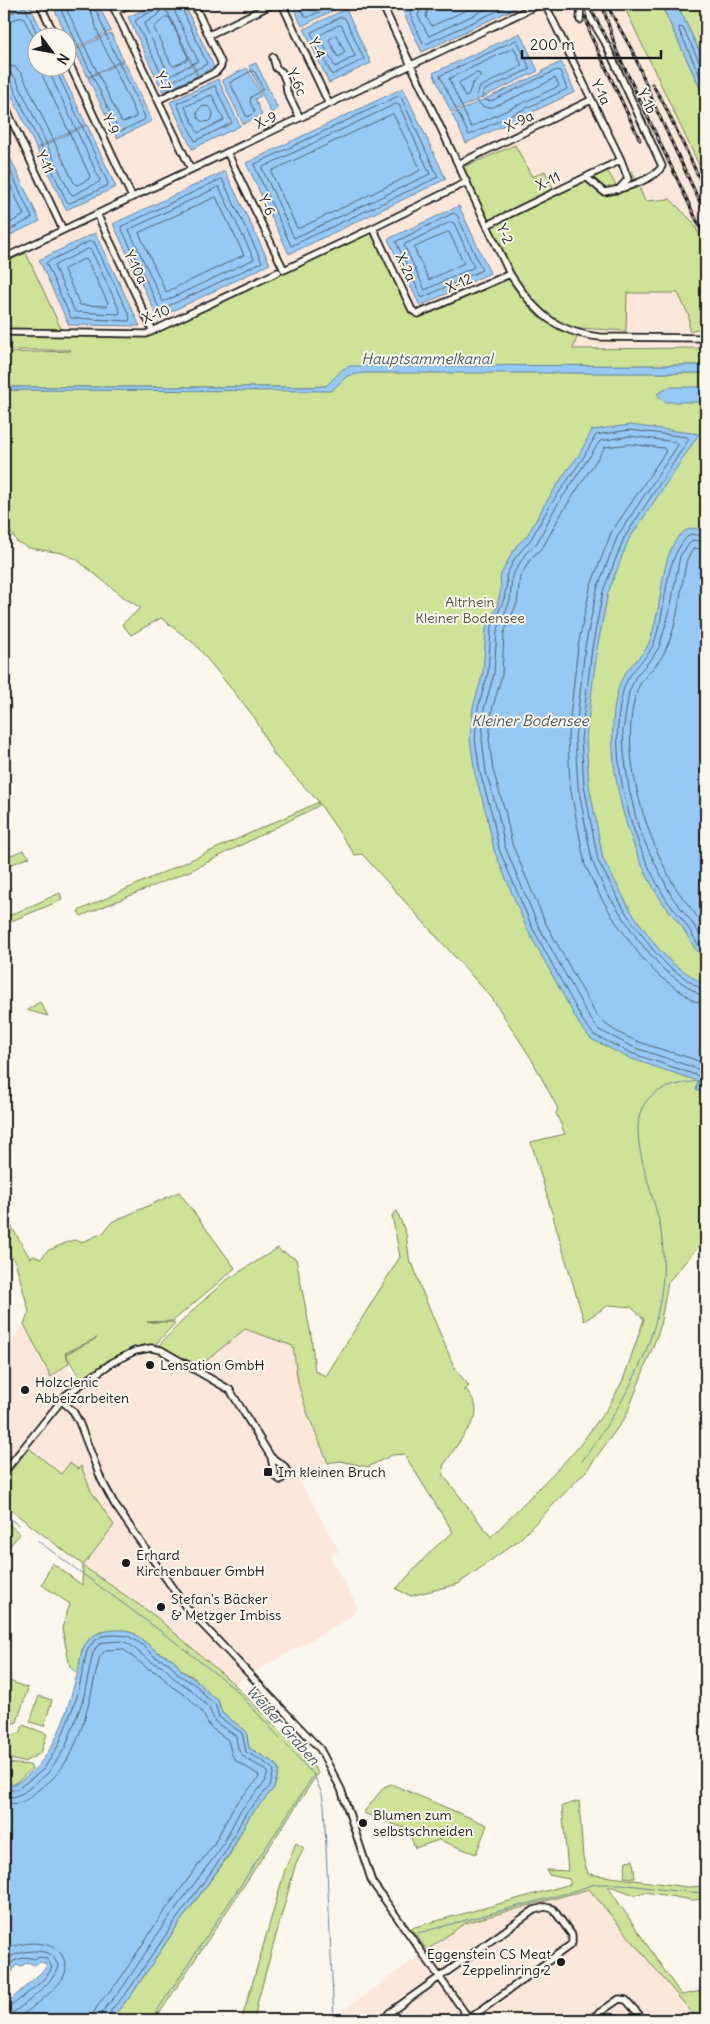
<svg xmlns="http://www.w3.org/2000/svg" width="710" height="2024" viewBox="0 0 710 2024" font-family="Delius,sans-serif">
	<rect width="100%" height="100%" fill="#fbf7ec"/>
	<filter id="ink" filterUnits="userSpaceOnUse"><feTurbulence type="fractalNoise" baseFrequency=".02" numOctaves="2"/><feDisplacementMap in="SourceGraphic" scale="10" xChannelSelector="R" yChannelSelector="G"/><feConvolveMatrix kernelMatrix="1 2 1 2 8 2 1 2 1" color-interpolation-filters="sRGB"/></filter>
	<g filter="url(#ink)">
		<path fill="#fce8db" fill-rule="evenodd" d="M4 4H623L706 180V348L4 353ZM38 38H68V68H38Z
			M24 1324 51 1377 68 1366 84 1389 107 1373 137 1356 152 1354 156 1348 201 1365 245 1329 293 1346 298 1383 307 1412 328 1463 298 1478 339 1551 330 1557 358 1608 349 1618 234 1684 155 1616 83 1565 114 1525 91 1491 81 1466 78 1469 61 1474 23 1443 4 1468V1352Z
			M589 1889 698 2020H338L337 2015 464 1923Z"/>
		<path fill="#cee398" stroke="#75805a" d="M623 4H661L706 101V180Z
			M677 4H706V65Z
			M515 145 532 177 545 171 556 194 607 170 617 187 628 181V174L632 171 645 201 670 199 693 222 706 248V327L689 331V316L678 293H627L626 331 580 328 573 349 706 348V365L445 366 343 369 326 386 303 387H4V353L70 351 71 350H4V327L9 328 4 316V263L26 253 64 335 147 337 372 231 414 317 512 273 463 167Z
			M354 372 706 373V1240L698 1247 668 1282 659 1331 626 1416 587 1470 519 1540 458 1584 411 1596 396 1589 433 1549 453 1532 404 1454 392 1455 368 1467 340 1461 328 1463 307 1412 298 1383 293 1346 245 1329 201 1365 156 1348 196 1307 225 1281 278 1248 282 1253 283 1252 296 1259 311 1335 315 1371 326 1376 400 1257 392 1215 397 1211 406 1234 410 1264H413L420 1286 455 1369 469 1386 463 1391 466 1389C474 1400 479 1408 474 1420L443 1466 444 1476 491 1537 577 1449 609 1406 623 1380 644 1319 631 1307 609 1305 584 1321 531 1142 565 1134 556 1113 558 1109 531 1058 492 998 362 854 355 855 319 803 318 806 192 870 81 916 78 911 319 802 274 755 255 718 195 644 161 618 131 635 122 624 141 608 126 599 76 559 62 553 29 548 17 542 4 522V390H330L344 378Z
			M23 850 30 857 4 867V858Z
			M60 893 62 900 4 924V918Z
			M40 1002 48 1016 27 1010Z
			M179 1192 235 1268 173 1321 147 1322H173L175 1323 155 1345H141L111 1360 84 1378 80 1379 66 1354 97 1338 65 1353 69 1363 51 1377 24 1324 29 1312 16 1264 4 1245V1214L30 1258 34 1256 41 1259 47 1251 73 1240 82 1242 103 1233 112 1222Z
			M29 1448 61 1474 70 1463 78 1469 81 1466 91 1491 114 1525 83 1566 155 1616 234 1684 312 1764 318 1773 155 2020H110L132 1994 177 1926 230 1854 249 1817 274 1788 279 1771 276 1764 249 1748 246 1731 222 1713 218 1700 210 1695 195 1678 182 1671 173 1659 157 1652 135 1634 124 1630 100 1632 90 1638 82 1650 78 1674 70 1667 62 1628 70 1604 42 1585 52 1563 82 1585 83 1565 4 1505V1480Z
			M4 1520 20 1534 7 1549 10 1553 4 1560Z
			M4 1679 28 1688 17 1722 4 1725Z
			M39 1696 52 1700 44 1726 30 1722Z
			M23 1725 47 1734 41 1753 24 1762 4 1758V1729L7 1737 21 1732Z
			M4 1763 30 1765 32 1769 13 1785 4 1781Z
			M391 1784 487 1825 476 1854 439 1840 415 1848 411 1838 412 1831 363 1813 384 1787Z
			M579 1801 583 1857 588 1874 687 1887 706 1886V1899L692 1900 646 1892 635 1895 613 1887H608L681 1995 706 1990V2020H698L589 1889 465 1923 427 1950 411 1928 571 1884 569 1879 549 1875 547 1870 568 1871 562 1806Z
			M296 1843 304 1848 295 1866 291 1881 257 2004 255 2020H241L247 2002 250 2003 247 2002 285 1870Z
			M633 1860 635 1878 624 1877 626 1861Z"/>
		<path fill="#98c9f4" stroke="#66849e" d="M21 4H29L45 37 38 38V68H59L86 124 36 148 4 79V12Z
			M52 4H98L111 31 73 49Z
			M156 4H163L197 76 163 92 128 17Z
			M164 4H184L214 67 198 75Z
			M292 4H344V5L302 26Z
			M415 4H524L422 52 402 10Z
			M661 4H677L706 65V101Z
			M346 9 371 63 329 83 304 29Z
			M111 33 123 60 88 77 75 50Z
			M520 33 538 71 451 112 433 73Z
			M124 61 152 121 117 138 88 78Z
			M561 62 575 92 466 143 452 114 542 73V71Z
			M256 63 278 109 271 113 249 66Z
			M247 68 261 96 255 99 262 115 243 124 222 80Z
			M218 79 240 126 192 149 170 102Z
			M403 88 446 179 289 254 246 163Z
			M87 125 116 187 66 210 37 149Z
			M4 145 40 221 4 238Z
			M225 171 270 264 158 318 113 224Z
			M459 206 490 273 420 306 388 239Z
			M95 233 140 326 69 325 39 260Z
			M706 365V373H363L347 376 331 391 4 390V387H303L326 386 343 369 351 366Z
			M670 387H706V402H664L657 394Z
			M630 425 699 434 628 541 608 593 597 649 586 738 589 784 603 859 631 911 657 947 672 963 706 986V1094L696 1090 698 1081 629 1058 591 1039 579 1024 527 929 494 850 487 816 475 774 470 739 473 707 483 673 486 628 497 607 501 589 500 576 511 555 517 545 527 536 545 504 565 473 579 455 592 430Z
			M693 528 706 531V960C694 951 690 939 682 927 676 919 669 911 663 903 626 849 601 754 618 690 622 672 634 664 645 650 652 640 654 626 657 614 663 590 663 534 693 528Z
			M114 1630H124L135 1634 157 1652 173 1659 182 1671 200 1683 210 1695 218 1700 222 1713 246 1731 249 1748 276 1764 279 1771 274 1788 249 1817 230 1853 177 1926 132 1994 110 2020H4V2006L47 1967 45 1963 40 1962 34 1965 28 1962 21 1966 16 1965 12 1972 5 1973 4 1978V1781L14 1785C56 1760 64 1719 77 1675 81 1663 79 1651 87 1642 93 1633 104 1631 114 1630Z"/>
		<g fill="none" stroke-linecap="round" stroke-linejoin="round">
			<path stroke="#4e6172" stroke-width="1" d="M58 4 118 129 121 131 144 120 145 117 106 35 94 4
				M64 4 121 121 124 122 136 117V114L100 38 88 4
				M156 4 154 10 137 19 135 21 167 84 207 64 180 4
				M163 4 159 14 144 24 170 76 198 61 174 10 173 4
				M297 4 306 18 336 4
				M415 4V8L410 14 423 43 426 44 512 4
				M422 4 418 16 429 36 497 4
				M429 4 426 17 432 26 480 4
				M4 16 25 7 39 38
				M166 17 170 18 188 57 187 60 174 66 171 64 154 28Z
				M341 17 345 18 364 59 332 75 311 33Z
				M4 22 23 17 38 46
				M339 25 342 26 355 56 335 67 319 36Z
				M336 35 345 52 339 57 337 56 329 40Z
				M517 40 530 69 485 90 482 95 484 100 491 101 557 70 560 71 567 89 469 135 440 76Z
				M514 48 522 66 480 87 476 97C478 105 484 109 493 107L546 83 554 78 556 79 559 86 471 127 449 79Z
				M4 65 15 67 22 74 74 183 77 185 89 179 90 176 43 77 41 68
				M706 66 700 63 683 28 679 27V30L706 89
				M252 71 255 72 263 89 251 97 250 102 255 112 247 117 230 83Z
				M4 72 11 74 16 79 70 193 73 195 99 182 100 180 50 74 49 68
				M477 73 480 74V77L472 84 468 96 465 97 459 83Z
				M4 79 11 82 67 202 70 203 107 186 108 183 55 68
				M215 86 232 123 195 141 177 104Z
				M212 95 224 120 198 133 185 107Z
				M399 96 401 97 438 177 291 246 254 165Z
				M396 104 399 105 430 174 294 238 262 168Z
				M197 114a8 8 0 1 1 16 0a8 8 0 1 1-16 0Z
				M393 114 420 168 419 171 300 228H297L272 174V171Z
				M4 157 32 218 4 233
				M4 171 24 215 4 226
				M222 179 262 262 160 310 121 227Z
				M219 187 254 259 163 302 129 230Z
				M216 197 244 255 166 292 139 233Z
				M454 213 457 215 482 270 422 298 396 242Z
				M451 222 454 223 474 267 425 290 404 245Z
				M449 232 464 263 429 280 414 248Z
				M91 241 94 242 130 317 129 321 71 318 46 263Z
				M88 249 91 250 120 311 119 314 75 312 54 266Z
				M84 259 87 260 108 303 107 306 80 305 64 270Z
				M706 536 690 534C664 558 668 597 658 629 656 638 653 647 648 654 638 666 627 675 623 691 606 756 631 843 666 899 671 907 679 914 685 923 692 933 697 945 706 954
				M706 542 692 540 680 556 670 610 659 647 653 657 636 676 629 692 623 731 624 753 629 789 638 826 647 847 672 897 691 921 706 945
				M706 550 694 548 687 559C680 589 679 623 665 651 658 667 642 675 637 691 618 748 643 828 670 878 680 898 697 912 706 932
				M706 990 701 989 669 967 653 950 626 913 598 861 584 785 581 739 592 648 603 591 624 538 689 439 687 437 630 430 596 435 583 458 549 507 531 539 515 558 506 576 507 583 504 599 491 629 488 673 478 708 475 739 480 773 492 814 499 849 532 927 583 1021 594 1035 631 1053 699 1076 702 1080 703 1087 706 1089
				M706 996 698 994 664 970 638 940 605 890 592 861 578 786 575 739 585 647 597 589 618 535 678 445 676 442 630 436 600 441 554 510 537 543 526 553 512 576 510 601 497 631 494 674 484 709 482 739 486 772 498 813 505 847 538 925 589 1017 599 1030 633 1047 701 1070 706 1074
				M706 1004 694 1001 659 976 642 958 615 921 599 894 585 865 570 786 568 736 578 646 590 588 611 533 666 451 664 448 630 444 605 447 561 514 543 547 531 558 520 577 517 603 504 633 502 675 492 710 489 739 493 770 505 811 512 844 545 922 595 1013C618 1044 672 1049 706 1064
				M4 1787 11 1790H16L44 1769 58 1746 77 1697 87 1651 93 1642 102 1636 114 1635 128 1636 141 1644 155 1657 169 1663 179 1675 197 1686 207 1698 215 1704 219 1717 242 1733 246 1752 263 1761 274 1770 270 1786 245 1814 226 1851 173 1924 128 1991 112 2009 107 2020
				M4 1794 13 1797 23 1793 47 1774 57 1760 65 1748 83 1700 93 1653 97 1646 104 1642 122 1641 129 1644 151 1662 165 1668 175 1679 193 1691 209 1708 215 1722 236 1736C238 1763 251 1758 268 1772L265 1782 240 1811 221 1848 167 1920 123 1987 107 2006 101 2014 100 2020
				M4 1802C18 1807 28 1800 38 1790 43 1786 49 1783 53 1778 83 1748 90 1695 100 1656L106 1650 123 1649 147 1668 160 1674 171 1686 188 1697 202 1712 210 1727 228 1740 232 1755 236 1761 259 1775 258 1779 234 1806 214 1844 161 1916 118 1982 100 2002 94 2012 93 2020
				M4 1951C19 1941 53 1938 63 1957 66 1963 67 1969 64 1976 57 1990 29 2010 15 2020
				M4 1961C15 1951 41 1947 53 1956L59 1967C56 1979 16 2015 4 2016
				M4 1968 14 1961 26 1957 34 1959 40 1957 47 1959 52 1967C47 1981 20 1998 9 2008L4 2009"/>
			<path stroke="#66849e" stroke-width="1" d="M703 985 706 981
				M582 1461C632 1393 676 1314 660 1226 654 1194 628 1137 642 1108 652 1087 678 1084 698 1081
				M4 1514 18 1525
				M38 1541 178 1644 236 1690 314 1775 322 1794 324 1805 334 2020
				M418 1933 567 1893 595 1884H620L675 1891 706 1893
				M151 2020 314 1775"/>
			<defs>
				<path id="minor" d="M40 4 56 38
					M112 4 191 169
					M282 4 329 104
					M382 4 510 274C534 311 554 332 600 337L706 338
					M545 4 621 160 628 179 618 190
					M582 4 605 42 662 166C655 180 619 190 604 192L586 177
					M116 11 130 4
					M580 20 581 4
					M209 35 271 5 278 4
					M273 57 276 68 282 72 286 82 287 92 300 118
					M68 61 132 197
					M158 100 216 72 221 66V62L194 4
					M4 104 63 230
					M227 152 284 270 373 228 467 182
					M458 164 591 100
					M97 214 153 331
					M487 225 621 160
					M373 228 412 310 418 314 510 274
					M4 258 540 4
					M4 332 146 334 278 272
					M61 1400 73 1411 79 1422 101 1479 115 1505 185 1606 320 1749 341 1789 372 1882 470 2020
					M4 1472 66 1395 113 1362 135 1351 151 1348 161 1350 230 1390 271 1457 275 1476 280 1480 288 1473 284 1466 271 1457
					M384 2020 389 2013 534 1910 545 1907 553 1909 572 1935V1943L569 1946 469 2019
					M589 2020 619 1999 626 2000 644 2020"/>
			</defs>
			<use href="#minor" stroke="#1c1c1c" stroke-width="9"/>
			<use href="#minor" stroke="#fbf7ec" stroke-width="5.5"/>
			<defs>
				<path id="rail" d="M583 4 590 34 640 140
					M588 4 608 41
					M602 4 617 52 706 240
					M608 7 633 52 657 111 706 215
					M652 84 663 102 706 192"/>
			</defs>
			<use href="#rail" stroke="#1c1c1c" stroke-width="3"/>
			<use href="#rail" stroke="#fbf7ec" stroke-width="1" stroke-dasharray="4" stroke-linecap="butt"/>
		</g>
	</g>
	<g fill="#1c1c1c" stroke="#fbf7ec" stroke-width="2">
		<circle cx="150" cy="1365" r="5"/>
		<circle cx="25" cy="1390" r="5"/>
		<rect x="263" y="1467" width="10" height="10" rx="2.5"/>
		<circle cx="126" cy="1563" r="5"/>
		<circle cx="161" cy="1607" r="5"/>
		<circle cx="363" cy="1823" r="5"/>
		<circle cx="561" cy="1962" r="5"/>
	</g>
	<g text-anchor="middle" dominant-baseline="central" stroke-width="4" stroke-linejoin="round" paint-order="stroke">
		<g font-size="14" fill="#1c1c1c" stroke="#fbf7ec">
			<text transform="translate(317 48) rotate(65)">Y-4</text>
			<text transform="translate(163 81) rotate(65)">Y-7</text>
			<text transform="translate(297 82) rotate(66)">Y-6c</text>
			<text transform="translate(601 92) rotate(64)">Y-1a</text>
			<text transform="translate(647 101) rotate(64)">Y-1b</text>
			<text transform="translate(266 120) rotate(-25)">X-9</text>
			<text transform="translate(519 121) rotate(-26)">X-9a</text>
			<text transform="translate(111 124) rotate(64)">Y-9</text>
			<text transform="translate(45 162) rotate(65)">Y-11</text>
			<text transform="translate(548 181) rotate(-26)">X-11</text>
			<text transform="translate(267 205) rotate(65)">Y-6</text>
			<text transform="translate(505 234) rotate(65)">Y-2</text>
			<text transform="translate(136 267) rotate(64)">Y-10a</text>
			<text transform="translate(406 267) rotate(65)">X-2a</text>
			<text transform="translate(459 283) rotate(-24)">X-12</text>
			<text transform="translate(156 314) rotate(-22)">X-10</text>
		</g>
		<g font-size="14" fill="#515841" stroke="#fbf7ec">
			<text x="470" y="602">Altrhein<tspan x="470" dy="16">Kleiner Bodensee</tspan></text>
		</g>
		<g font-size="14" fill="#1c1c1c" stroke="#fbf7ec" text-anchor="start">
			<text x="160" y="1365">Lensation GmbH</text>
			<text x="35" y="1382">Holzclenic<tspan x="35" dy="16">Abbeizarbeiten</tspan></text>
			<text x="278" y="1472">Im kleinen Bruch</text>
			<text x="136" y="1555">Erhard<tspan x="136" dy="16">Kirchenbauer GmbH</tspan></text>
			<text x="171" y="1599">Stefan's Bäcker<tspan x="171" dy="16">&amp; Metzger Imbiss</tspan></text>
			<text x="373" y="1815">Blumen zum<tspan x="373" dy="16">selbstschneiden</tspan></text>
			<text x="551" y="1954" text-anchor="end">Eggenstein CS Meat<tspan x="551" dy="16">Zeppelinring 2</tspan></text>
		</g>
		<g font-size="15" font-style="italic" fill="#475968" stroke="#fbf7ec">
			<text x="427" y="358">Hauptsammelkanal</text>
			<text x="530" y="720">Kleiner Bodensee</text>
			<text transform="translate(283 1725) rotate(48)">Weißer Graben</text>
		</g>
	</g>
	<rect width="710" height="2024" fill="none" stroke="#fbf7ec" stroke-width="20"/>
	<rect x="10" y="10" width="690" height="2004" fill="none" stroke="#1c1c1c" stroke-width="2" filter="url(#ink)"/>
	<g transform="translate(52 52) rotate(122)"><circle r="24" fill="#fbf7ec" stroke="#a29f99"/>
	<path d="M0-4L9 19L0 12L-9 19Z" fill="#1c1c1c"/>
	<text y="-8" font-size="14" font-weight="bold" text-anchor="middle" fill="#1c1c1c">N</text>
	</g>
	<path d="M522 50v8h139v-8" fill="none" stroke="#1c1c1c" stroke-width="2.5"/>
	<text x="530" y="50" font-size="15" fill="#1c1c1c" stroke="#fbf7ec" stroke-width="4" paint-order="stroke">200 m</text>
</svg>
